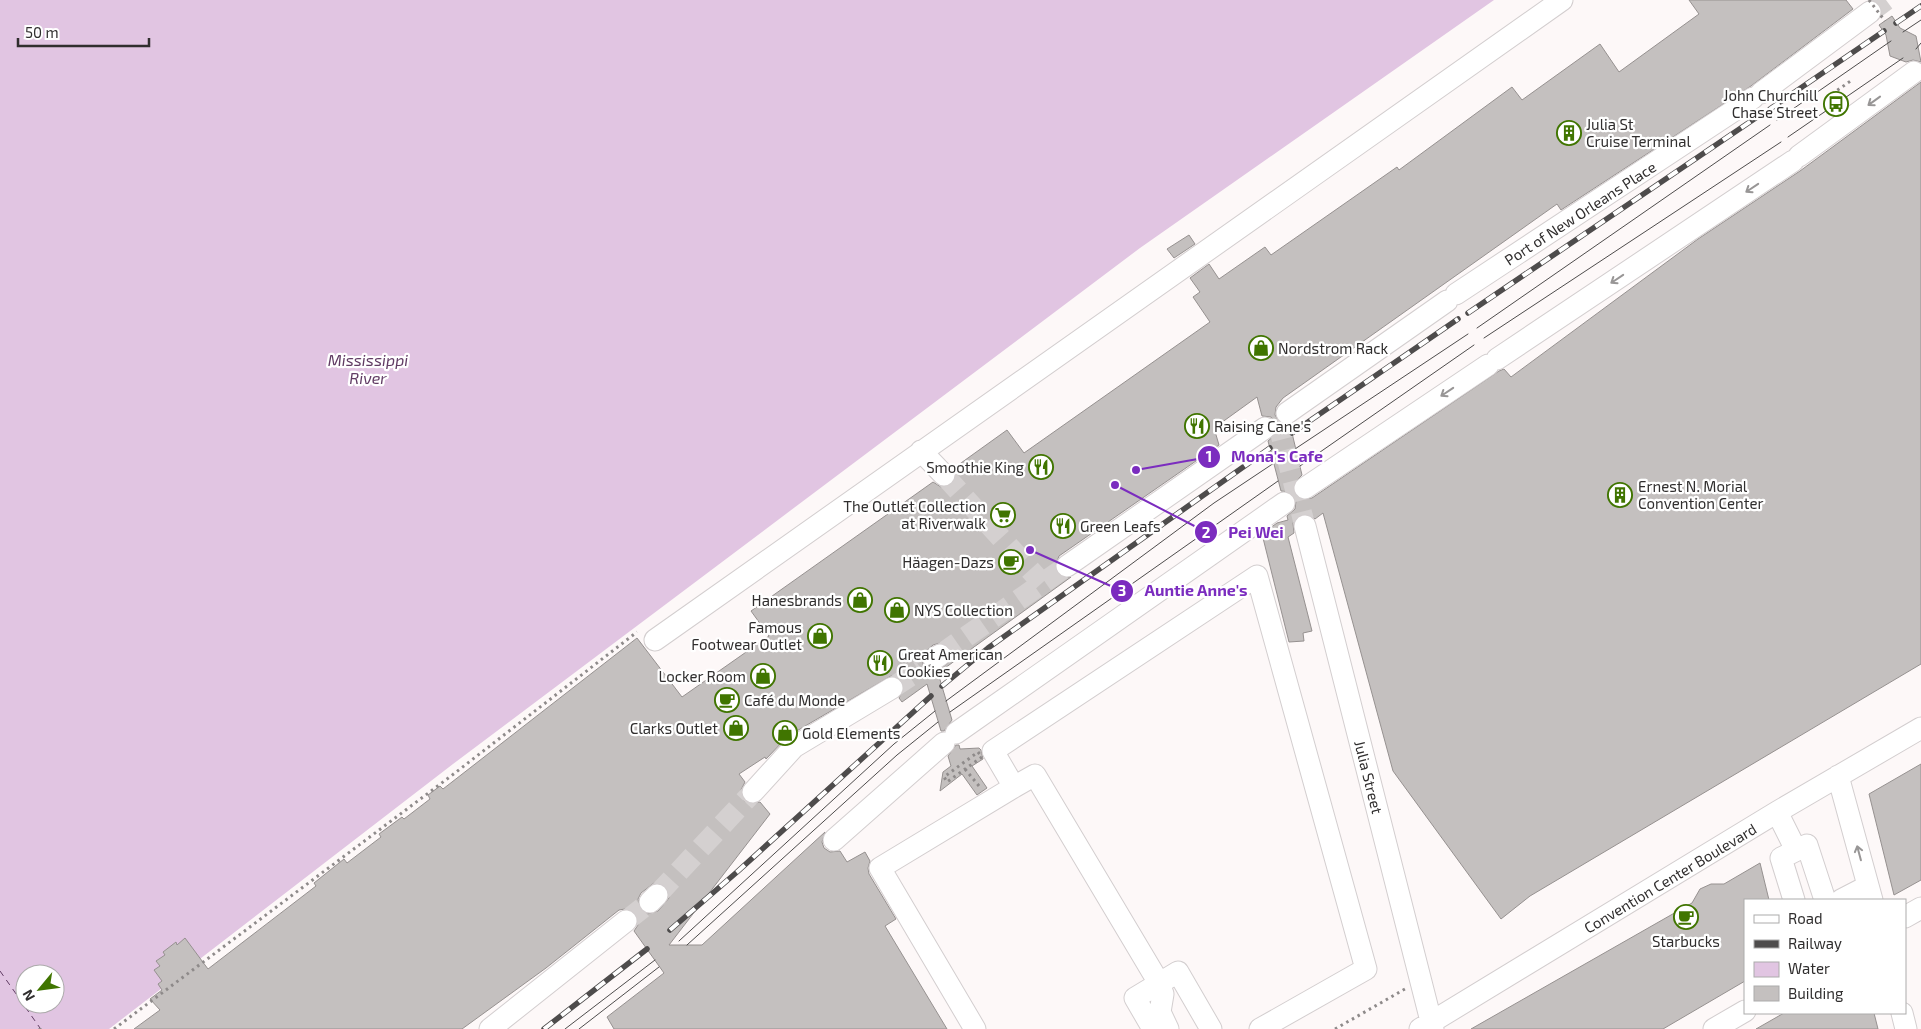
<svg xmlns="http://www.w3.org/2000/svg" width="1921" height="1029" viewBox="0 0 1921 1029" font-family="'Exo 2',sans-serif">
	<rect width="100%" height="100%" fill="#fdf8f8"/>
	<path fill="#e1c5e2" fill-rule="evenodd" d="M0 0H1494L1140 248 453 764 109 1029H0ZM25 974H55V1004H25Z"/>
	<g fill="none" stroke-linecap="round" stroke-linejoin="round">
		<path stroke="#613c64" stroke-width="1" stroke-dasharray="6 5" stroke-linecap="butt" d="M0 971 40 1028"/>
	</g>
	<path fill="#c4c0bf" stroke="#969190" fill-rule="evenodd" d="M1689 0H1846L1853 9 1751 86 1561 210 1557 204 1283 398 1276 407 1275 415 1281 424 1290 425 1292 433 1302 475 1294 483V495L1300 499 1312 498 1499 371 1504 369 1511 377 1698 239 1800 171 1921 82V664L1530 896 1501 919 1393 771 1323 513 1315 519 1308 514 1297 517 1293 523 1294 533 1288 537 1312 631 1303 633 1304 641 1289 642 1262 534 1277 523 1288 520 1287 516 1295 509 1296 501 1290 492 1281 491 1268 441 1276 434 1277 426 1271 417 1262 416 1257 397 1214 428 1219 445 1059 556 1055 567 1057 573 1062 577H1071L938 673 952 720 944 731H941L927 684 902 702 899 698 904 688 903 682 898 677 891 676 788 736 766 759 765 757 739 774 745 782 741 790 744 801 751 804 760 802 770 814 669 945H702L825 832 822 842 824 848 830 852 840 851 847 862 865 852 870 861 868 868 869 874 896 919 885 926 947 1029H614L607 1017 664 973 634 931 638 925 636 914 625 909 619 910 546 968 462 1029H134L160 1010 150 999 162 990 158 984 162 981 154 970 160 966 156 961 165 955 163 952 176 942 177 945 185 938 208 969 316 886 314 883 344 859 347 863 381 837 379 834 402 817 404 819 430 799 428 795 440 786 443 789 637 638 682 697 769 636 751 611 933 482 941 487 952 484 956 478 954 468 1007 430 1024 453 1210 322 1193 297 1200 292 1190 278 1209 264 1219 279 1265 247 1271 255 1397 167 1399 170 1512 87 1522 100 1600 44 1619 72 1699 14ZM940 643 951 648V660L940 670H929L923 666V654L933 645ZM654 883 666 887 669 898 658 911 647 914 641 910 638 899 641 893Z
		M1892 16 1900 28 1916 36 1921 62 1913 60 1906 62 1890 56 1886 35 1879 25Z
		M1189 235 1195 244 1174 258 1167 249Z
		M956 745H959L960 749 979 748 981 750 983 759 972 766 987 788 977 795 962 774 940 791 943 772 951 766 948 756Z
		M1921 764V880L1894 895 1869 794Z
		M1760 863 1769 900H1745V981L1663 1029H1471L1692 903 1700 889 1711 884H1724Z
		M1784 1013H1874L1878 1029H1756Z"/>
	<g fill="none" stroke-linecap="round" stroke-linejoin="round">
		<path stroke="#d4d0d0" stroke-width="21" stroke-dasharray="21 11" stroke-linecap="butt" d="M1870 12 1886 0
			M1277 419 1305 526
			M944 475 1042 583
			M940 655 1067 566
			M892 688 921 669
			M657 895 753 792
			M626 921 650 902"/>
		<defs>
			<path id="minor" d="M1761 93 1870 12
				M1799 156 1914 72
				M1456 294 1753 98
				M1497 359 1793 161
				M1287 413 1447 301
				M921 451 944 475
				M1305 488 1488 365
				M1305 526 1433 1029
				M1067 566 1265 428
				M655 640 1562 0
				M934 659 940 655
				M956 733 1284 503
				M1838 776 1872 900
				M753 792 794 747 892 688
				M1777 812 1796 850
				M834 840 944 743
				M1794 900 1781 858 1807 845 1825 900
				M1841 900 1868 886
				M650 902 657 895
				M1905 917 1921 908
				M1902 1013 1906 1029
				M490 1029 626 921
				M975 1029 880 868 1014 787
				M1153 1029 1135 998 1178 972 1211 1029
				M1168 1029 1160 1012 1163 994 1159 983 1035 775 1014 787 993 751 1257 576 1366 969 1260 1029
				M1420 1029 1777 812 1921 728
				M1714 1029 1745 1011"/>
		</defs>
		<use href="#minor" stroke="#d3cecf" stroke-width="23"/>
		<path stroke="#8e8a8a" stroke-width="3" stroke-dasharray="2.5 4" stroke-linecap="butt" d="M1832 94 1852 80
			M978 752 982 757 947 782 944 777Z
			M965 769 979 786
			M40 1028V1029
			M114 1029 451 776 637 632
			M1335 1029 1405 989"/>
		<use href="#minor" stroke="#fff" stroke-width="21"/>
		<path stroke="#4e4c4c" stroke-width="1" d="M1903 32 1921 20
			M1916 49 1921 43
			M1777 120 1891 41
			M1788 137 1903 58
			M1477 328 1770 125
			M1484 338 1781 142
			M1295 449 1468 334
			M1300 466 1474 345
			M946 701 1214 503 1274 463
			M950 712 1278 481
			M679 941 894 744 935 711
			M687 945 897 755 938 722
			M565 1029 655 960
			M579 1029 659 967"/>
		<defs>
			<path id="rail" d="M1896 23 1921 6
				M1770 109 1884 31
				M1468 313 1763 113
				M1292 433 1458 319
				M942 686 988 648 1270 448
				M670 930 737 872 931 696
				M544 1029 647 949"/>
		</defs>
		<use href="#rail" stroke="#4e4c4c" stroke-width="5.5"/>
		<use href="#rail" stroke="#fff" stroke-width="4" stroke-dasharray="11" stroke-linecap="butt"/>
		<path stroke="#8e8a8a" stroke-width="3" stroke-dasharray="2.5 4" stroke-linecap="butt" d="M1869 0 1885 21
			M926 652 933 676"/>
	</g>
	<defs><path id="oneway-shaft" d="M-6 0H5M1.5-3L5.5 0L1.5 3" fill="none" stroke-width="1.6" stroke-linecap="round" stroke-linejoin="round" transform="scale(1.25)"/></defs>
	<g stroke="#989696">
		<use href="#oneway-shaft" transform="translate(1874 101) rotate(144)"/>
		<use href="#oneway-shaft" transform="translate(1752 188) rotate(146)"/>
		<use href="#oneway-shaft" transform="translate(1617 279) rotate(146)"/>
		<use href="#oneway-shaft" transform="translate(1447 392) rotate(146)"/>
		<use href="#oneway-shaft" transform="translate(1859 853) rotate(-105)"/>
	</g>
	<defs>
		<symbol id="bus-ring" viewBox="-11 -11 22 22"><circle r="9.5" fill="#fff" stroke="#407500" stroke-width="1.5"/><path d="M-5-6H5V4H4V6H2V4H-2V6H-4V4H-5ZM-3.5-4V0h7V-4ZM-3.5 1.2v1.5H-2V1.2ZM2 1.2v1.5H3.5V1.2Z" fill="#407500"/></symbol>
		<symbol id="building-ring" viewBox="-11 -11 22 22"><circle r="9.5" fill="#fff" stroke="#407500" stroke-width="1.5"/><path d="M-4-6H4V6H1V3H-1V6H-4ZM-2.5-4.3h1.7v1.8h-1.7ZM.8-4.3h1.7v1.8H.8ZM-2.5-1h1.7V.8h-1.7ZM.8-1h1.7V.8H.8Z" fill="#407500"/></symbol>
		<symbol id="shop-ring" viewBox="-11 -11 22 22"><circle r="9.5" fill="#fff" stroke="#407500" stroke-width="1.5"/><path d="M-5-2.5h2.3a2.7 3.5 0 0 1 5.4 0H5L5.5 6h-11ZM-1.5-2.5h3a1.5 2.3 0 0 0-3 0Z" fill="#407500"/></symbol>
		<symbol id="restaurant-ring" viewBox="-11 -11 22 22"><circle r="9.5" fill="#fff" stroke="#407500" stroke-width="1.5"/><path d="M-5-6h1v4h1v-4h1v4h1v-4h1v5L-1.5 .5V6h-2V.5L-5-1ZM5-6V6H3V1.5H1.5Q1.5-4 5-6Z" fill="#407500"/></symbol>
		<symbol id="supermarket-ring" viewBox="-11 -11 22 22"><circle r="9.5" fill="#fff" stroke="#407500" stroke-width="1.5"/><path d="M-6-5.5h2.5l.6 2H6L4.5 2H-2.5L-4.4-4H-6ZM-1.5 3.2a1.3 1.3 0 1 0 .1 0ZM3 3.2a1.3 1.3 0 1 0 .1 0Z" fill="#407500"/></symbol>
		<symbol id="cafe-ring" viewBox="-11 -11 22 22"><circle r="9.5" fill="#fff" stroke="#407500" stroke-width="1.5"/><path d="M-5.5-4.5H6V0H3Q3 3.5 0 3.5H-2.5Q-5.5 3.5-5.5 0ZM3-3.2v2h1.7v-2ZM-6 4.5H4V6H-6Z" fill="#407500"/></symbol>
	</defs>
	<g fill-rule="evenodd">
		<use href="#bus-ring" x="1822" y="90" width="28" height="28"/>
		<use href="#building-ring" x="1555" y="119" width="28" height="28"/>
		<use href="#shop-ring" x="1247" y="334" width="28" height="28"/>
		<use href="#restaurant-ring" x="1183" y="412" width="28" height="28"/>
		<use href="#restaurant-ring" x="1027" y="453" width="28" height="28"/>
		<use href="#building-ring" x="1606" y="481" width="28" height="28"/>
		<use href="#supermarket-ring" x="989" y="501" width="28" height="28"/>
		<use href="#restaurant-ring" x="1049" y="512" width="28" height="28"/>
		<use href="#cafe-ring" x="997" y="548" width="28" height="28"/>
		<use href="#shop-ring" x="846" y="586" width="28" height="28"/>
		<use href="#shop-ring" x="883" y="596" width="28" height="28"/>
		<use href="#shop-ring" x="806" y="622" width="28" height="28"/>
		<use href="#restaurant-ring" x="866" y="649" width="28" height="28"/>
		<use href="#shop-ring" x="749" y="662" width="28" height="28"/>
		<use href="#cafe-ring" x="713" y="686" width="28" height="28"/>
		<use href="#shop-ring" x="722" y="714" width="28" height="28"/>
		<use href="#shop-ring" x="771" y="719" width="28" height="28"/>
		<use href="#cafe-ring" x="1672" y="903" width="28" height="28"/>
	</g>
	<g text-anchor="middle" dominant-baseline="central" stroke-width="4.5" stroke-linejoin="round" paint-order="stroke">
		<g font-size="15" fill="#302e2e" stroke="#fff" text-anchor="start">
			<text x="1818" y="95" text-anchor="end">John Churchill<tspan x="1818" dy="17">Chase Street</tspan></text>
			<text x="1586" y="124">Julia St<tspan x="1586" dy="17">Cruise Terminal</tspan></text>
			<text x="1278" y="348">Nordstrom Rack</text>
			<text x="1214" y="426">Raising Cane's</text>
			<text x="1024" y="467" text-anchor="end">Smoothie King</text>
			<text x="1638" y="486">Ernest N. Morial<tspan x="1638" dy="17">Convention Center</tspan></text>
			<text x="986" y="506" text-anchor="end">The Outlet Collection<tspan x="986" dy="17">at Riverwalk</tspan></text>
			<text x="1080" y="526">Green Leafs</text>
			<text x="994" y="562" text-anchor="end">Häagen-Dazs</text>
			<text x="842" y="600" text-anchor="end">Hanesbrands</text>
			<text x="914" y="610">NYS Collection</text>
			<text x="802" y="627" text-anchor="end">Famous<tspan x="802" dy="17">Footwear Outlet</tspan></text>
			<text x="898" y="654">Great American<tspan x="898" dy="17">Cookies</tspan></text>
			<text x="746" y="676" text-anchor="end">Locker Room</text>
			<text x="744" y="700">Café du Monde</text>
			<text x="718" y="728" text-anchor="end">Clarks Outlet</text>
			<text x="802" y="733">Gold Elements</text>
			<text x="1686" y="941" text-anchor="middle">Starbucks</text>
		</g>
		<g font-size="15" fill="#302e2e" stroke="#fff">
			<text transform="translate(1580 213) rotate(-33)">Port of New Orleans Place</text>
			<text transform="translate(1369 777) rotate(76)">Julia Street</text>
			<text transform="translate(1670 878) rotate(-31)">Convention Center Boulevard</text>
		</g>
		<g font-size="16" font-style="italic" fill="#613c64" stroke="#fff">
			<text x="368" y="359">Mississippi<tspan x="368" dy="18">River</tspan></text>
		</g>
	</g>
	<path fill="none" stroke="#7b2cbf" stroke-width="2" d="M1136 470L1209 457M1115 485L1206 532M1030 550L1122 591"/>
	<g fill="#7b2cbf" stroke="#fff" stroke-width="2">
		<circle cx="1136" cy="470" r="5"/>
		<circle cx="1115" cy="485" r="5"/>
		<circle cx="1030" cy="550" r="5"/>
		<circle cx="1209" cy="457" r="12"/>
		<circle cx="1206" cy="532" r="12"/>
		<circle cx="1122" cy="591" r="12"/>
	</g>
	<g font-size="15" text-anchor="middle" font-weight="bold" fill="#fff">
		<text x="1209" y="462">1</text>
		<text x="1206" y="538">2</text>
		<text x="1122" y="596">3</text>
	</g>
	<g font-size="16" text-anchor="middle" font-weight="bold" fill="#7b2cbf" stroke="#fff" stroke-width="4.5" stroke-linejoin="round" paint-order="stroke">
		<text x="1277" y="462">Mona's Cafe</text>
		<text x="1256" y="538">Pei Wei</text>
		<text x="1196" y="596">Auntie Anne's</text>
	</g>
	<rect x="1744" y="899" width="162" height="115" fill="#ffffff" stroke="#acabab"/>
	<rect x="1754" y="915" width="25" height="8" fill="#ffffff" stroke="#acabab"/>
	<text x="1788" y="924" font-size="15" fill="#302e2e">Road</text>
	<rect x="1754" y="940" width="25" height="8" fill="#4e4c4c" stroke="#acabab"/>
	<text x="1788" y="949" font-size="15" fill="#302e2e">Railway</text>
	<rect x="1754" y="962" width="25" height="15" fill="#e1c5e2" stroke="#acabab"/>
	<text x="1788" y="974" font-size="15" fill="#302e2e">Water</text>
	<rect x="1754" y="986" width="25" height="15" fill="#c4c0bf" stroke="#acabab"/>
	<text x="1788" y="999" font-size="15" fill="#302e2e">Building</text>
	<g transform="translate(40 989) rotate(241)"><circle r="24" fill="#ffffff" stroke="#acabab"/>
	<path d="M0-4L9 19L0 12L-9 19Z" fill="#407500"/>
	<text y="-8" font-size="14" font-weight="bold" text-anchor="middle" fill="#302e2e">N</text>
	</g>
	<path d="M18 38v8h131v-8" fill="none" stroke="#302e2e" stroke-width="2.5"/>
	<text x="25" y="38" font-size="15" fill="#302e2e" stroke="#ffffff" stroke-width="4" paint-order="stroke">50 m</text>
</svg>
